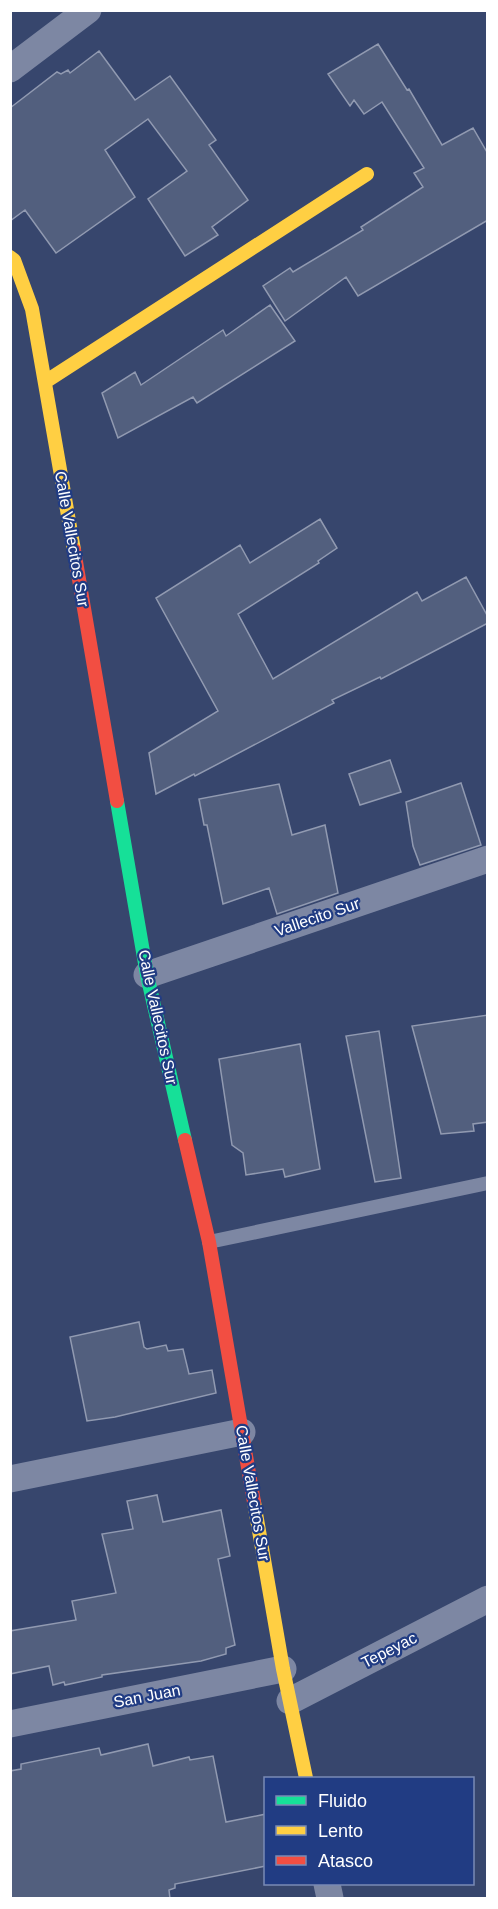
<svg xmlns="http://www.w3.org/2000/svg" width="498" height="1909" viewBox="0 0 498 1909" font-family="Helvetica,sans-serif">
	<rect width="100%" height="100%" fill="#37466d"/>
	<path fill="#525f7e" stroke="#919ab1" stroke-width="1.5" d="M378 44 407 90 409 89 442 145 473 128 488 154V220L358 296 346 277 285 321 263 286 290 268 293 272 363 230 361 227 423 187 414 173 424 168 382 102 364 114 354 100 350 106 328 74Z
		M99 51 135 100 170 76 216 140 209 145 248 200 212 227 218 235 185 256 148 199 187 171 148 119 105 150 135 197 56 253 25 210 10 221V108L57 72 61 74 68 70 70 73Z
		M270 305 295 341 197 403 193 397 118 438 102 393 135 372 141 385 223 330 226 336Z
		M320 519 337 548 318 561 319 563 238 614 273 679 417 592 422 601 466 577 488 617V623L381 679 380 677 332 700 334 703 195 776 194 774 156 794 149 753 218 711 156 598 240 545 250 563Z
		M390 760 401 792 360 805 349 774Z
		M461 783 481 845 420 865 413 846 406 802Z
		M279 784 292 835 325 825 338 893 277 914 269 888 223 904 207 825H204L199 799Z
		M488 1015V1122L473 1124 474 1131 441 1134 412 1026Z
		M379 1031 401 1178 375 1182 346 1036Z
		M300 1044 320 1169 285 1177 283 1169 246 1175 243 1153 232 1145 219 1059Z
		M139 1322 144 1347 147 1349 166 1345 168 1351 183 1349 189 1374 212 1370 216 1393 115 1417 87 1421 70 1337Z
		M157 1495 163 1522 221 1510 230 1556 218 1559 235 1645 226 1648V1654L201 1661 102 1675V1677L65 1685 64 1682 53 1685 49 1666 10 1674V1631L76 1620 72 1601 116 1593 102 1534 133 1529 127 1501Z
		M148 1744 153 1766 189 1757 190 1760 213 1756 226 1822 266 1814V1866L175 1884V1888L169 1890 170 1899H10V1771L21 1769V1764L99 1748 101 1755Z"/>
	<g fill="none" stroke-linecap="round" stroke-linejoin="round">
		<path stroke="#7d87a3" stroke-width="14" d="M209 1242 488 1183"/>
		<path stroke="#7d87a3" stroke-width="27" d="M10 69 88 10
			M147 975 488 859
			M10 1479 242 1432
			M290 1701 488 1599
			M10 1724 283 1669
			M327 1884 330 1898"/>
		<path stroke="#16e098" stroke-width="14" d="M117 801 147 975 185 1140"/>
		<path stroke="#ffcf43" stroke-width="14" d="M10 257 14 260 32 309 74 550
			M45 382 367 174
			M254 1502 283 1669 306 1778"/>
		<path stroke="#f24e42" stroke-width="14" d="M74 550 117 801
			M185 1140 209 1242 254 1502"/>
	</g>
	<g text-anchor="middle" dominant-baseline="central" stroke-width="4.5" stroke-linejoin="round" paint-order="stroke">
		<g font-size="16" fill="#fff" stroke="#213c83">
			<text transform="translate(72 539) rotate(80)">Calle Vallecitos Sur</text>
			<text transform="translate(317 917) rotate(-19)">Vallecito Sur</text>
			<text transform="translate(158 1017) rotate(78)">Calle Vallecitos Sur</text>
			<text transform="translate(253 1493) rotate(80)">Calle Vallecitos Sur</text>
			<text transform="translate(389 1650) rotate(-27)">Tepeyac</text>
			<text transform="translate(147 1696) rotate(-11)">San Juan</text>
		</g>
	</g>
	<rect width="498" height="1909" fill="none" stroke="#ffffff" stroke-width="24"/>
	<rect x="264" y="1777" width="210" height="108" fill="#213c83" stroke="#7a8ab5" stroke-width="1.5"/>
	<rect x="276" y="1796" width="30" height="9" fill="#16e098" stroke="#7a8ab5" stroke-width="1.5"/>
	<text x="318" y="1807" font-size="18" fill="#ffffff">Fluido</text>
	<rect x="276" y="1826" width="30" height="9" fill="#ffcf43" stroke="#7a8ab5" stroke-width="1.5"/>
	<text x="318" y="1837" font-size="18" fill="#ffffff">Lento</text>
	<rect x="276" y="1856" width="30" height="9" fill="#f24e42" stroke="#7a8ab5" stroke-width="1.5"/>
	<text x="318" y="1867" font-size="18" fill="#ffffff">Atasco</text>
</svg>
